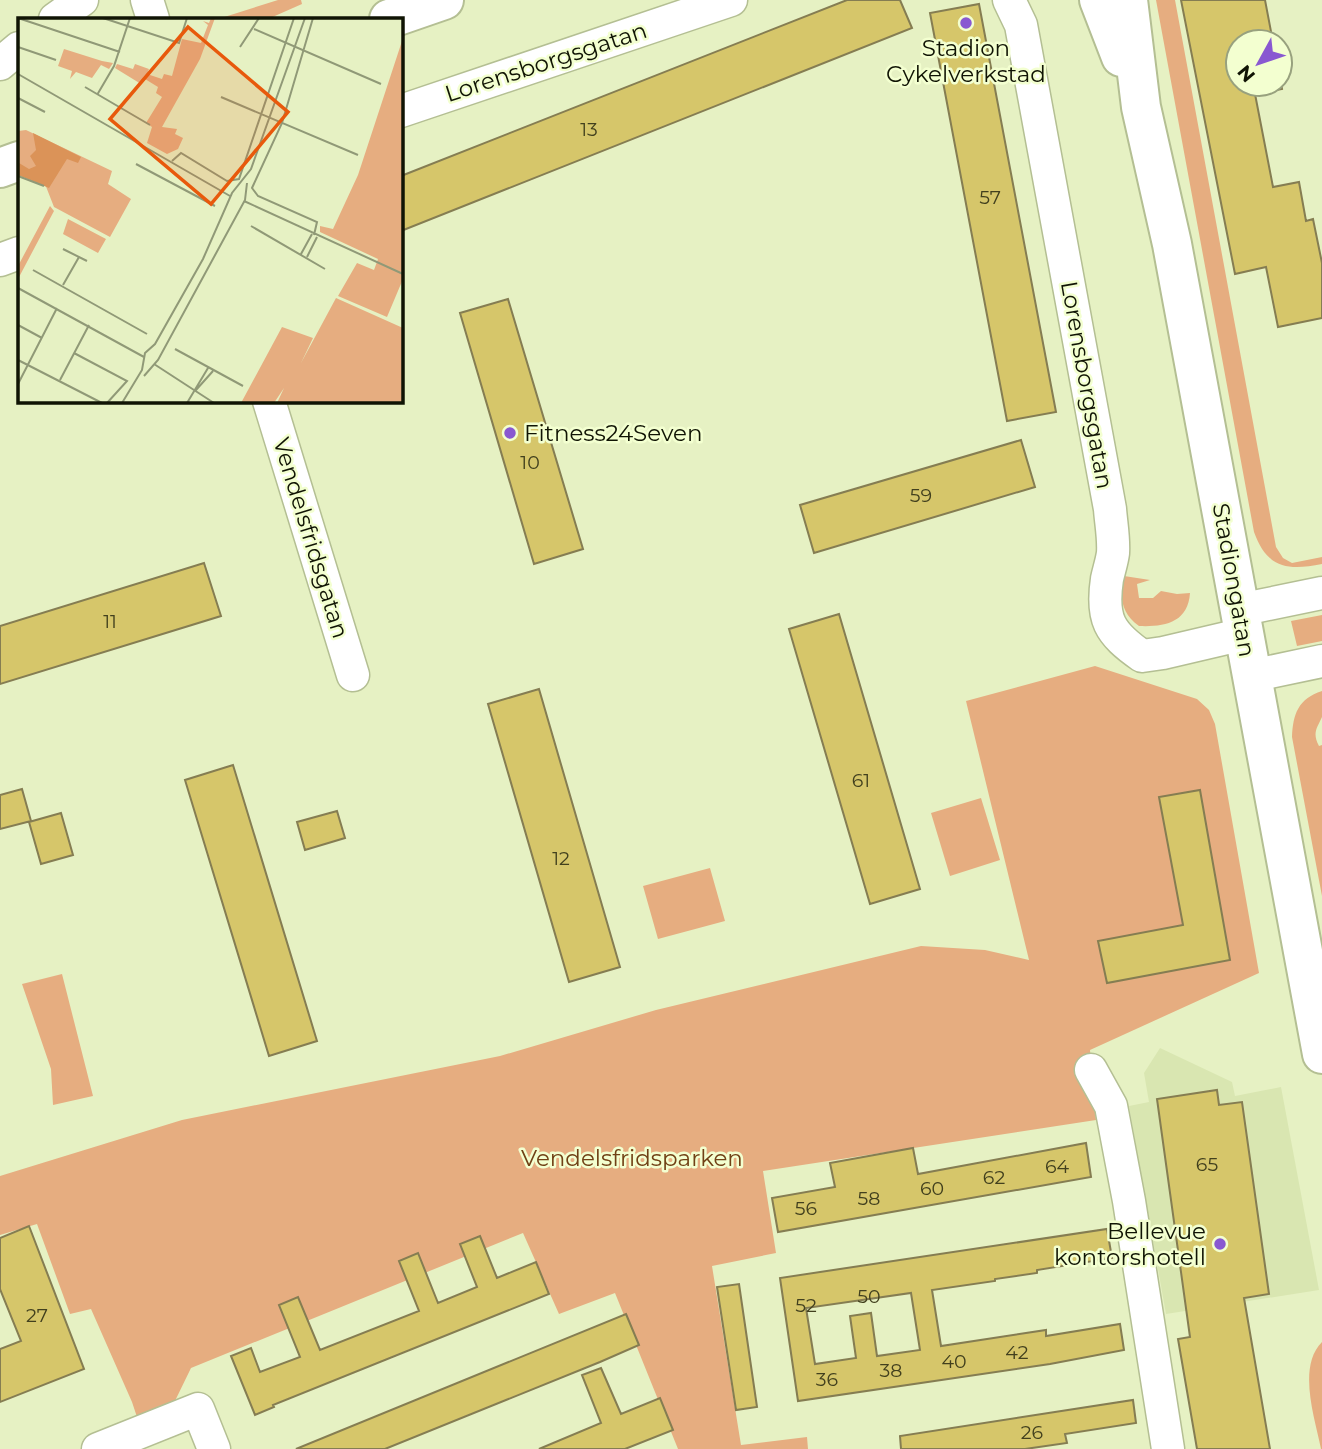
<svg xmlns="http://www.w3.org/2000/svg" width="1322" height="1449" viewBox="0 0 1322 1449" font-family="Montserrat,sans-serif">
	<rect width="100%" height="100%" fill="#e6f1c3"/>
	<path fill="#d9e6b1" d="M1160 1048 1232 1082 1235 1096 1281 1087 1319 1290 1166 1314 1129 1106 1149 1102 1144 1073Z"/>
	<path fill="#e6ad80" d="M278 0H301L302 4 268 19H218Z
		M1156 0H1175L1276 547 1283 558 1292 563 1322 557V564C1287 571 1267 568 1254 532Z
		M1124 576 1150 580 1137 584 1139 598H1153L1161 591 1177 594 1190 593C1188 623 1164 627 1139 626 1120 612 1120 597 1124 576Z
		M1322 615V641L1297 646 1291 621Z
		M1095 666 1197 699 1209 710 1215 724 1259 973 1090 1050 1096 1120 763 1171 776 1253 712 1266 741 1445 807 1437 808 1449H678L615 1293 559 1314 523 1233 191 1368 173 1405 138 1420 132 1402 91 1309 70 1314 37 1224 0 1235V1176L182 1120 500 1056 656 1010 921 946 985 950 1029 960 966 701Z
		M1322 691C1322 698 1322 710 1322 717 1317 728 1312 733 1319 746L1322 745V896L1292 737C1293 714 1298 699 1322 691Z
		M981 798 1000 860 950 876 931 813Z
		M710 868 725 921 658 939 643 886Z
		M62 974 93 1096 53 1105 51 1069 22 984Z
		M1322 1342V1449H1321C1315 1418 1297 1367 1322 1342Z"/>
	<path fill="#d6c66a" stroke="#857d52" stroke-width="2" fill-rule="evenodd" d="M847 0H900L912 28 401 231V176Z
		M1181 0H1265L1273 42H1238V84H1280V78L1282 89 1255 94 1273 187 1299 182 1306 221 1313 219 1322 263V318L1278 327 1266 267 1235 274Z
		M979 4 1056 412 1007 421 930 13Z
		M508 299 583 549 534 564 460 313Z
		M1021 440 1035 487 814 553 800 505Z
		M204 563 221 616 0 684V626Z
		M839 614 920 889 870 904 789 629Z
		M539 689 620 967 569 982 488 704Z
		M233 765 317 1041 269 1056 185 780Z
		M22 789 31 821 0 829V795Z
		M1200 790 1230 960 1107 983 1098 941 1183 925 1159 797Z
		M337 811 345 838 305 850 297 822Z
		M61 813 73 855 41 864 29 822Z
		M1217 1090 1219 1105 1242 1102 1269 1294 1244 1298 1270 1449H1197L1178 1339 1190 1337 1157 1099Z
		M1086 1143 1091 1177 778 1232 772 1198 835 1187 830 1163 913 1148 918 1174Z
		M29 1226 84 1369 0 1402V1349L21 1341 0 1289V1238Z
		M1107 1229 1112 1258 1037 1270V1273L995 1279V1281L932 1290 941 1346 1046 1330V1336L1120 1324 1124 1350 1050 1364 798 1401 780 1278ZM911 1293 920 1350 877 1356 871 1313 850 1316 856 1358 815 1364 806 1308Z
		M480 1236 497 1278 536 1262 549 1294 273 1405 274 1407 255 1415 231 1356 251 1348 260 1372 300 1357 279 1305 298 1297 320 1350 419 1311 399 1261 418 1253 438 1303 477 1287 460 1244Z
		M739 1284 757 1407 736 1410 717 1287Z
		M626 1314 639 1345 600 1362 385 1449H296Z
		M601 1368 621 1414 660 1398 673 1430 625 1449H539L601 1423 582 1375Z
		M1133 1400 1136 1423 1065 1434 1067 1443 1025 1449H901L900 1436Z"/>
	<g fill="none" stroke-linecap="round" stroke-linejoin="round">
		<defs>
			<path id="minor" d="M147 0 153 19
				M1009 0 1021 25 1110 509C1111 523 1114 538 1113 553 1112 561 1109 570 1107 579 1101 619 1109 633 1142 656L1163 653 1244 634
				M55 19 82 0
				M0 64 19 48
				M401 111 731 0
				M0 260 19 253
				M269 401 353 675
				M1239 610 1322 593
				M1251 676 1322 661
				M1091 1070 1111 1106 1129 1201 1168 1449
				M98 1449 198 1409 214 1449"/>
			<path id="tertiary" d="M1099 0 1121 57
				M1128 0 1141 107 1172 244 1322 1054"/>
			<path id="secondary" d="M389 19 444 0
				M0 168 19 161"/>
		</defs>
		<use href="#minor" stroke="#b4bf93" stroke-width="35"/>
		<use href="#tertiary" stroke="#b4bf93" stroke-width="42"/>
		<use href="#secondary" stroke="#b4bf93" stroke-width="42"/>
		<use href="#minor" stroke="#fff" stroke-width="32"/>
		<use href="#tertiary" stroke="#fff" stroke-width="38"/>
		<use href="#secondary" stroke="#fff" stroke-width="38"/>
	</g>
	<g fill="#8958d1" stroke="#f3ffd0" stroke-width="2.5">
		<circle cx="966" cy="23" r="7"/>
		<circle cx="510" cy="433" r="7"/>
		<circle cx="1220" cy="1244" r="7"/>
	</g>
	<g text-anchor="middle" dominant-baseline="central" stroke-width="5" stroke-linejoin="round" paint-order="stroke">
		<g font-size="19" fill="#42401e">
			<text x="589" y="129">13</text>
			<text x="990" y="197">57</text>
			<text x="530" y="462">10</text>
			<text x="921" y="495">59</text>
			<text x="110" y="621">11</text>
			<text x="861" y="780">61</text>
			<text x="561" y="858">12</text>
			<text x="1207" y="1164">65</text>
			<text x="1057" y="1166">64</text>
			<text x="994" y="1177">62</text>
			<text x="932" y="1188">60</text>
			<text x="869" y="1198">58</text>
			<text x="806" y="1208">56</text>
			<text x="869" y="1296">50</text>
			<text x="806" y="1305">52</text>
			<text x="37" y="1315">27</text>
			<text x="1017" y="1352">42</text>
			<text x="954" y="1361">40</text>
			<text x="891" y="1370">38</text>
			<text x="827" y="1379">36</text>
			<text x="1032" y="1432">26</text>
		</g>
		<g font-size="23" fill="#101404" stroke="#f3ffd0">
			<text x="966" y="48">Stadion<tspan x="966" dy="26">Cykelverkstad</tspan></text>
			<text x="524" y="433" text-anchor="start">Fitness24Seven</text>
			<text x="1206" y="1231" text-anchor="end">Bellevue<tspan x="1206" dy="26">kontorshotell</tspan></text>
		</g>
		<g font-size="23" fill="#101404" stroke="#f3ffd0">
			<text transform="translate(546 62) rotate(-18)">Lorensborgsgatan</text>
			<text transform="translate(1087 385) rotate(80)">Lorensborgsgatan</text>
			<text transform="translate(311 538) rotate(73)">Vendelsfridsgatan</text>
			<text transform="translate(1234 580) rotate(80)">Stadiongatan</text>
		</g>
		<g font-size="23" fill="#704115" stroke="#f3ffd0">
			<text x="632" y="1158">Vendelsfridsparken</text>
		</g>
	</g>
	<g transform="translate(18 18)">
		<rect width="385" height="385" fill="#e6f1c3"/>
		<path d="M193 0H197L182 41 144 109 159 111 157 116 165 120 160 131 149 136 129 125 134 109 128 105 144 79 138 75 140 69 127 61 123 66 97 50 99 46 115 51 117 46 131 51 129 56 144 61 146 56 154 58 164 21 183 25 190 7 185 3 191 5ZM385 20V261L369 299 320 278 339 245 356 252 360 241 302 214V208L315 211 340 157ZM46 31 84 43 95 45 91 51 83 47 74 60 58 54 52 61 54 53 40 48ZM8 112 94 153 90 166 113 181 92 219 36 189 27 166 0 157V113ZM32 188 36 193 0 261V248ZM50 201 88 221 80 235 45 216ZM318 280 385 310V385H259L266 370 256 385H223L264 309 295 320 283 345Z" fill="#e6ad80"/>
		<path d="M15 115 63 139 60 145 49 141 31 170 0 157 1 145 11 151 18 148 12 138 18 132Z" fill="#db9358"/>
		<path fill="none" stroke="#909977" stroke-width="2" d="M0 0 102 34M85 0 161 25 169 0M295 0 264 105 234 170 240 178 299 204 296 217M236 11 363 66M0 29 38 42M222 29 241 0M0 56 212 178M67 69 132 107M79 77 96 48 112 0M203 79 340 137M0 80 27 94M154 143 163 135 209 163 221 161 276 0M118 146 197 188M0 158 26 168M226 183 385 256M233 208 307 251M45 231 69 243M283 236 294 216M289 239 299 219M15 252 129 316M45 267 61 239M0 270 126 339M0 307 24 320M157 331 225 368M56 335 109 363 89 385M0 342 84 385M136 346 196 385M126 358 140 342 227 182 229 165M42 362 71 307M0 366 39 290M178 372 195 353M104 385 124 352 127 335 137 326 185 241 214 175 233 151 287 0M169 385 190 350"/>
		<path fill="#e8590c" fill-opacity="0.15" stroke="#e8590c" stroke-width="3.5" d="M170 9 270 94 193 186 92 101Z"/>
		<rect width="385" height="385" fill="none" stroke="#101404" stroke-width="3.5"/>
	</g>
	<g transform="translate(1259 63) rotate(230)"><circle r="33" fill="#f3ffd0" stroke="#98a17e" stroke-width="2"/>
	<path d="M0-5L12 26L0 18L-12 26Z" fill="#8958d1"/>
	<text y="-10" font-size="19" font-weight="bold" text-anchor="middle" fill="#101404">N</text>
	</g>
</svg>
